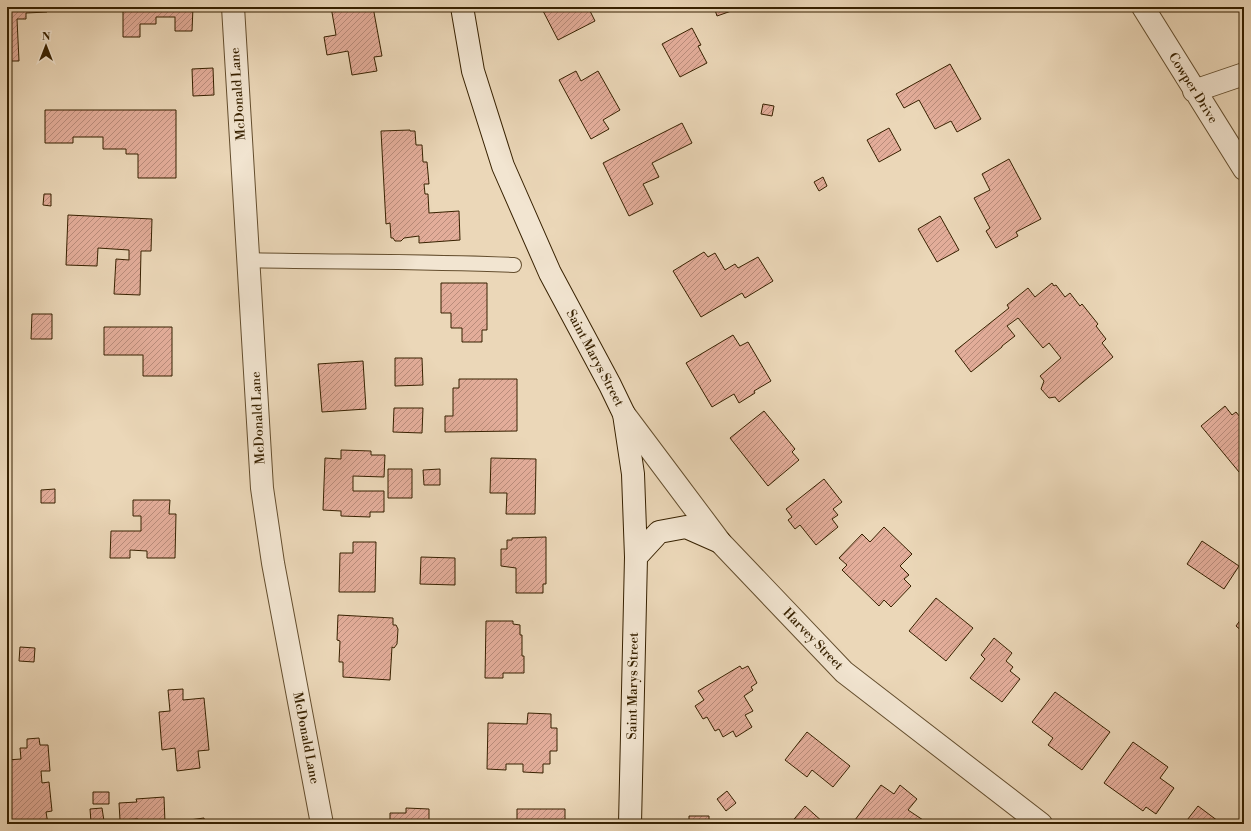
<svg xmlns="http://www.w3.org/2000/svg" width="1251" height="831" viewBox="0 0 1251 831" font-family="'Libre Bodoni',serif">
	<defs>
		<pattern id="building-hatch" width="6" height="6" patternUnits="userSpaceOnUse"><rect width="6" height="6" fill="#e3ad9a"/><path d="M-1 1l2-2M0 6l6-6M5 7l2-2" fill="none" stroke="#b98c7b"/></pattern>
	</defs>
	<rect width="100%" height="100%" fill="#ebd7b8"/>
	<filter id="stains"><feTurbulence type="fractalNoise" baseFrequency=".005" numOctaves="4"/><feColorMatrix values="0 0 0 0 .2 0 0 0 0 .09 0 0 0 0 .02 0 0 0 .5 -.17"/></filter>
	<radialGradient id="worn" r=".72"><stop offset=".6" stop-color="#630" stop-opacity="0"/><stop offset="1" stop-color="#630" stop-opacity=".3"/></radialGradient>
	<path fill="url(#building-hatch)" stroke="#372100" d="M7 7H47V12L26 13V19H17L19 61H7Z
		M123 7H166V9H177V7H193L192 31H175V17H156V24H140V37H123Z
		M331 7H373L382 56 374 57 377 71 352 75 348 51 327 55 324 37 336 35Z
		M541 7H593L589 9 595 21 558 40Z
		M714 7H736L737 9 717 16Z
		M692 28 701 45 698 46 707 63 680 77 662 44Z
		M950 64 981 119 957 132 951 121 935 129 919 100 904 108 896 94Z
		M213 68 214 95 193 96 192 69Z
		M576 71 581 81 598 71 620 110 603 120 609 129 591 139 559 80Z
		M763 104 774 106 772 116 761 114Z
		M45 110H176V178H138V154H126V149H103V137H73V143H45Z
		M682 123 692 143 652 163 659 177 643 184 653 204 629 216 603 163Z
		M889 128 901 150 879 162 867 140Z
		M410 130V131H415L416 145H422L423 162H427L429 184H424L425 194H428L429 213 459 211 460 240 419 243V236L404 238 401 241H395L393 238H391L390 223 386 224 381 131Z
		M1009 159 1041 219 1016 232 1018 236 996 248 986 231 990 228 974 198 990 190 982 174Z
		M823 177 827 186 819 191 814 182Z
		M44 194H51V206L43 205Z
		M68 215 152 219 151 251H141L140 295 114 294 116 259 129 260V250L98 248 97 266 66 265Z
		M940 216 959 250 937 262 918 229Z
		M704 252 708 257 715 253 725 270 735 264 738 268 758 257 773 281 745 298 742 293 701 317 673 271Z
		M441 283H487V330H482V342H462V328H451V313H441Z
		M1052 283 1054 286 1056 285 1065 297 1070 293 1080 306 1082 304 1098 324 1096 326 1106 339 1102 343 1113 357 1059 402 1055 397 1049 398 1041 389 1044 381 1040 376 1061 358 1049 343 1043 348 1018 318 1007 326 1015 336 1002 346V347L971 372 955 351 1009 308 1007 305 1028 288 1035 297Z
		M32 314H52V339H31Z
		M104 327H172V376H143V355H104Z
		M733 335 740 346 748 342 771 381 754 391 755 393 739 403 734 394 712 407 686 363Z
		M395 358H422L423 385 395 386Z
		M363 361 366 409 322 412 318 364Z
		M459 379H517V431L445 432V416H453V388H459Z
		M1225 406 1232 415 1236 412 1244 422V478L1201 426Z
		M394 408H423L422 433 393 432Z
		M764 411 795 449 792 452 799 460 768 486 730 438Z
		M341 450 371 451V455H385L384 477 353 476V491H384V512H370V517L341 516V511L323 510 325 458 341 459Z
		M491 458 536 459 535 514H506L507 493H490Z
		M388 469H412V498H388Z
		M440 469V485H424L423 470Z
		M824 479 842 502 833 509 838 515 832 519 838 527 816 545 800 525 795 529 788 520 792 517 786 509Z
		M55 489V503H41V490Z
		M133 500H170L169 514H176L175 558H147V551L130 550V558H110L111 531H141V516H133Z
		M884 527 912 554 900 566 909 575 904 579 911 586 891 607 884 600 879 606 842 570 847 565 839 558 862 534 870 542Z
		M546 537V584H543V593H516V568L501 566V549H507V540H512V538Z
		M1202 541 1239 566 1224 589 1187 564Z
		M353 542H376L375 592H339L340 553H353Z
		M421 557 455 558V585L420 584Z
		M936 598 973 628 946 661 909 631Z
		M338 615 393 618V625H396L398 629 397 644 394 648 392 647 390 680 343 677V662H339L340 641 337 640Z
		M1244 615V633L1236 626Z
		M486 621H513V624L520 625V635H522V656H524V673H503V678H485Z
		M994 638 1012 653 1006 661 1013 667 1010 671 1020 679 1002 702 970 678 985 659 981 655Z
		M20 647 35 648 34 662 19 661Z
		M740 666 742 669 748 666 757 683 751 687 753 690 744 696 753 711 745 715 752 727 736 737 733 731 723 737 719 729 715 731 707 717 703 719 695 706 704 700 698 691Z
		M183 689V700L204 698 209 750 198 751 200 768 177 771 175 748 162 750 159 712 170 711 168 690Z
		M1055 692 1110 732 1082 770 1048 745 1053 738 1032 722Z
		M528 713 551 714V728H557V751H550V764H543V773L523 772V764H506V770L487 769 488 723 527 724Z
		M807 732 850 766 833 787 812 770 807 777 785 760Z
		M39 738 40 745H48L50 771H41L42 783 49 782 52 811 46 812 48 824H7V760L21 759 20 748H27V739Z
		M1133 742 1168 767 1160 778 1174 788 1156 814 1146 807 1143 811 1104 783Z
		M881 785 894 794 900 785 917 799 908 810 923 820 920 824H852Z
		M727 791 736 803 726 811 717 799Z
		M93 792H109V804H93Z
		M164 797 165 823 138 824V819L120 820 119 803 137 802 136 799Z
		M805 806 824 823 823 824H790Z
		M1198 806 1222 824H1184Z
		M102 808 104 821 91 822 90 809Z
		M406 808 429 809V824H390V813H406Z
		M517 809H565V824H517Z
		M689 816H709V823L720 824H689Z
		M204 818 205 824H182V821Z"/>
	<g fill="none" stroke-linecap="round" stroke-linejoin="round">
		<defs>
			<path id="service" d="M248 260C337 262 426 261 514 265"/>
			<path id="minor" d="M233 7 262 488 273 563 322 824
				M1143 7 1244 169
				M1194 91 1244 74"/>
			<path id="tertiary" d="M624 414 720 542 844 672 1041 824"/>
			<path id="secondary" d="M462 7 473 71 503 166 550 273 610 385 624 414 633 474 636 557 630 824
				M636 557 659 532 686 527 720 542"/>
		</defs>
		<use href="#service" stroke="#644e2e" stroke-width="16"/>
		<use href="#minor" stroke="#644e2e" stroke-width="24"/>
		<use href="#tertiary" stroke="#644e2e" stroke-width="24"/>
		<use href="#secondary" stroke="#372100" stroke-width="24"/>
		<use href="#service" stroke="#f2e5d1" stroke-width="14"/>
		<use href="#minor" stroke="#f2e5d1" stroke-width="22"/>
		<use href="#tertiary" stroke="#f2e5d1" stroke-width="22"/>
		<use href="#secondary" stroke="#f2e5d1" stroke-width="22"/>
	</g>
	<g text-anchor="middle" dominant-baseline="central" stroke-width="4" stroke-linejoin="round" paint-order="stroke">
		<g font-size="13" fill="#372100" stroke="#f2e5d1">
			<text transform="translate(1193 88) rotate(58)">Cowper Drive</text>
			<text transform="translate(238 94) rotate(-94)">McDonald Lane</text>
			<text transform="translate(595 358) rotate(62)">Saint Marys Street</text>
			<text transform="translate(258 418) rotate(-93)">McDonald Lane</text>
			<text transform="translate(813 639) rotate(46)">Harvey Street</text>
			<text transform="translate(633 686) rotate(-89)">Saint Marys Street</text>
			<text transform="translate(306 738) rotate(79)">McDonald Lane</text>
		</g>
	</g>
	<rect width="1251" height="831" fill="none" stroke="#ebd7b8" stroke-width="24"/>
	<rect x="8" y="8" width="1235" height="815" fill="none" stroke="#372100" stroke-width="2"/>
	<rect x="12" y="12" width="1227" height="807" fill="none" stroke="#372100"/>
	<g transform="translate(46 46)" stroke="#f2e5d1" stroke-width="3" paint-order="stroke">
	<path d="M0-3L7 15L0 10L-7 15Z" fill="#372100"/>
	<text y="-6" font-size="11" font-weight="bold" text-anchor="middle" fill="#372100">N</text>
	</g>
	<rect width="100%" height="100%" filter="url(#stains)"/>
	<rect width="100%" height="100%" fill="url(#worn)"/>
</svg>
